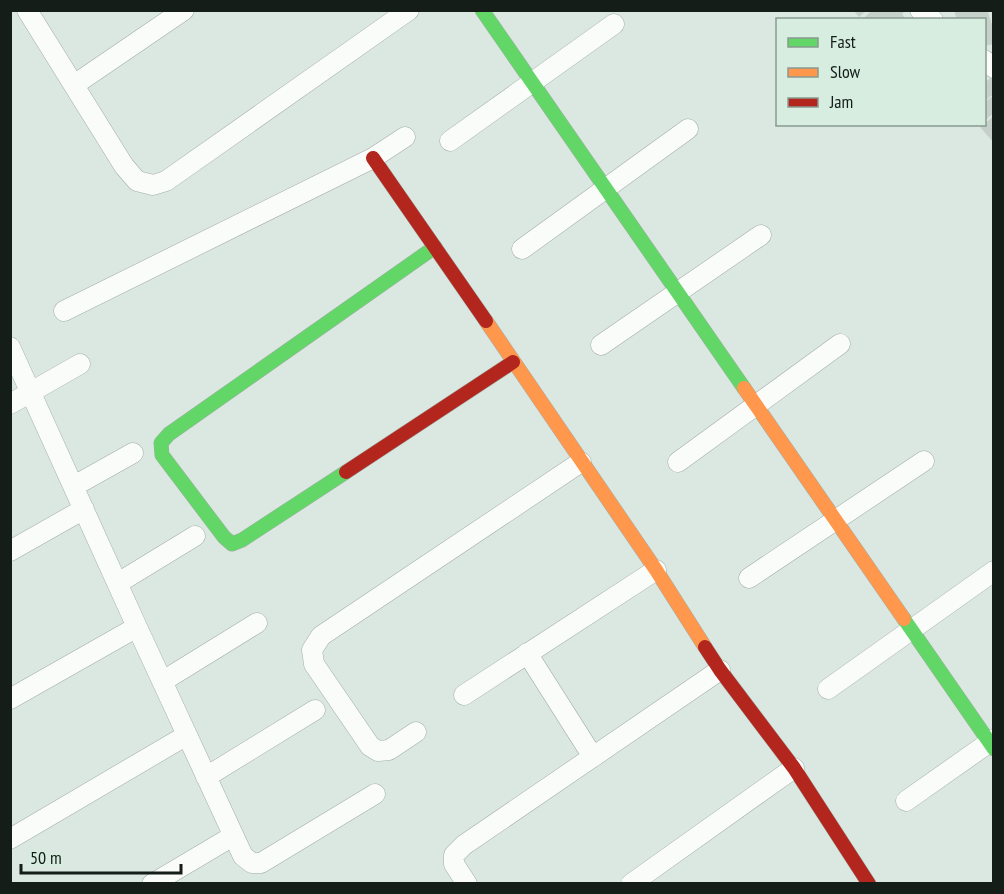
<svg xmlns="http://www.w3.org/2000/svg" width="1004" height="894" viewBox="0 0 1004 894" font-family="'PT Sans Narrow',sans-serif">
	<rect width="100%" height="100%" fill="#dbe8e1"/>
	<path fill="#c5d0ca" d="M853 10H867L859 17Z
		M872 10H902L904 12 902 14 904 17 902 20H865L864 18Z
		M954 10H987L994 30V44L984 46V20H957Z
		M992 77 994 79V94L984 101V83Z
		M994 95V113L984 121V103Z
		M994 116V143L980 127Z"/>
	<g fill="none" stroke-linecap="round" stroke-linejoin="round">
		<defs>
			<path id="street" d="M27 10 124 166 137 181 153 185 166 181 409 10
				M920 10 933 20
				M984 60 994 68
				M74 85 184 10
				M450 141 614 24
				M522 249 688 129
				M64 311 373 158 405 137
				M601 345 761 235
				M10 347 137 627 243 856 252 863H261L375 794
				M10 404 80 364
				M678 462 840 344
				M74 486 133 453
				M10 551 84 509
				M749 578 924 461
				M118 583 195 536
				M527 653 593 757
				M163 681 257 623
				M828 689 994 571
				M464 695 656 570
				M10 699 137 627
				M416 732 389 750 378 751 370 746 314 664 312 650 321 636 581 462
				M206 777 315 710
				M906 801 994 739
				M10 839 187 735
				M152 884 233 836
				M467 884 454 864V855L464 845 720 670
				M631 884 794 768"/>
			<path id="fast" d="M482 10 744 388
				M346 472 242 540 232 544 224 537 162 455 161 443 169 434 435 247
				M904 619 994 749"/>
			<path id="slow" d="M486 321 656 570 705 647
				M744 388 904 619"/>
			<path id="jam" d="M373 158 486 321
				M346 472 513 362
				M705 647 720 670 794 768 869 884"/>
		</defs>
		<use href="#street" stroke="#a3ada8" stroke-width="21"/>
		<use href="#fast" stroke="#a3ada8" stroke-width="15"/>
		<use href="#slow" stroke="#a3ada8" stroke-width="15"/>
		<use href="#jam" stroke="#a3ada8" stroke-width="15"/>
		<use href="#street" stroke="#fafcfa" stroke-width="20"/>
		<use href="#fast" stroke="#63d668" stroke-width="14"/>
		<use href="#slow" stroke="#ff974d" stroke-width="14"/>
		<use href="#jam" stroke="#b3261e" stroke-width="14"/>
	</g>
	<rect width="1004" height="894" fill="none" stroke="#151d19" stroke-width="24"/>
	<rect x="776" y="18" width="210" height="108" fill="#d6ede0" stroke="#899a90" stroke-width="1.5"/>
	<rect x="788" y="38" width="30" height="9" fill="#63d668" stroke="#899a90" stroke-width="1.5"/>
	<text x="830" y="48" font-size="18" fill="#151d19">Fast</text>
	<rect x="788" y="68" width="30" height="9" fill="#ff974d" stroke="#899a90" stroke-width="1.5"/>
	<text x="830" y="78" font-size="18" fill="#151d19">Slow</text>
	<rect x="788" y="98" width="30" height="9" fill="#b3261e" stroke="#899a90" stroke-width="1.5"/>
	<text x="830" y="108" font-size="18" fill="#151d19">Jam</text>
	<path d="M21 864v9h160v-9" fill="none" stroke="#151d19" stroke-width="3"/>
	<text x="30" y="864" font-size="18" fill="#151d19" stroke="#d6ede0" stroke-width="4.5" paint-order="stroke">50 m</text>
</svg>
